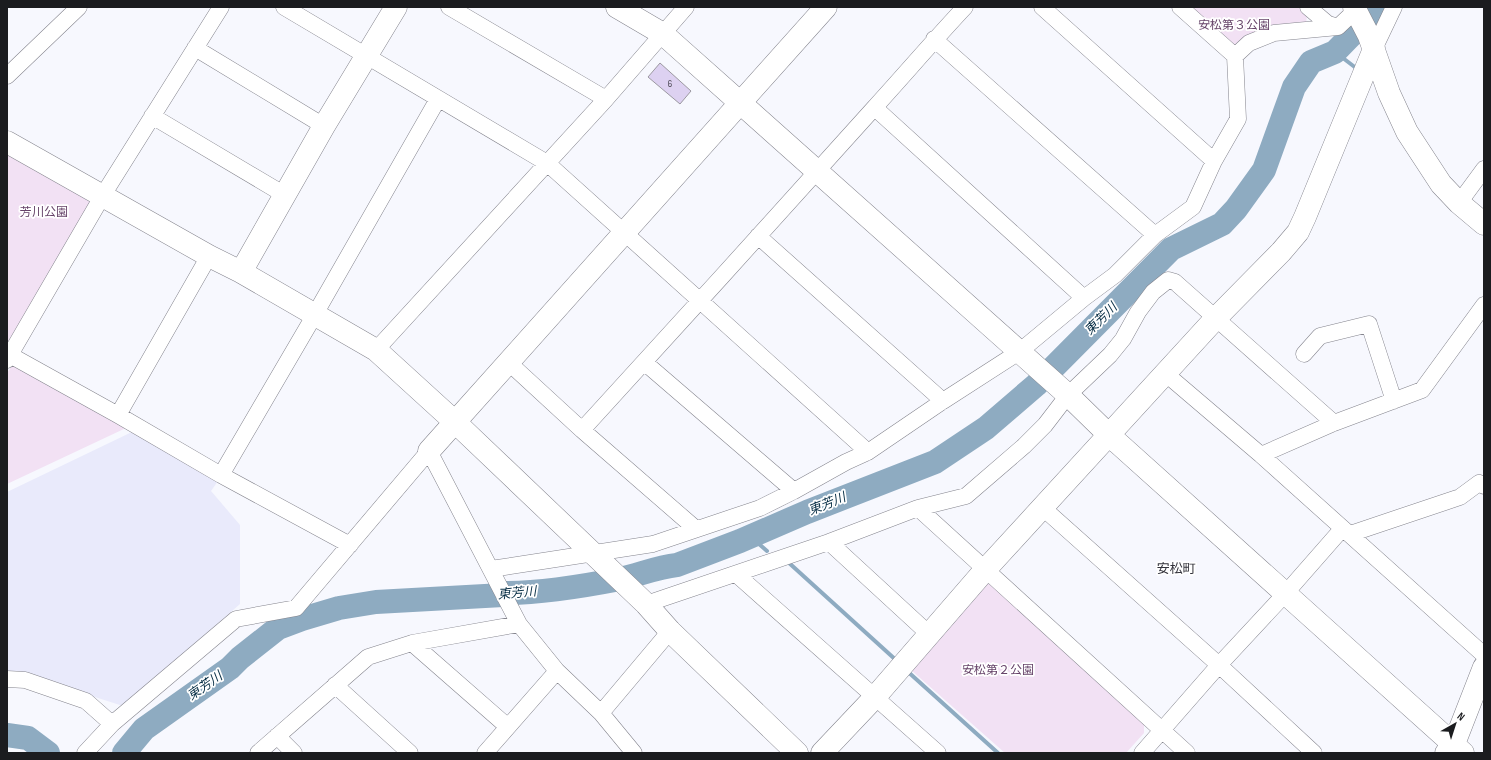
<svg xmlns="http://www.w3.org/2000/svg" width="1491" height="760" viewBox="0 0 1491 760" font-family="'Sofia Sans Condensed','Noto Sans JP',sans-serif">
	<rect width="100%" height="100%" fill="#f7f8fe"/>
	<path fill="#e9eafb" d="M134 431 218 481 211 491 240 525V604L123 706 26 675 7 674V492Z"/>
	<path fill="#f2e1f4" d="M1187 7H1298L1307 15 1306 24 1233 49Z
		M7 148 87 193 90 207 7 347Z
		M13 364 126 428 7 484V373Z
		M982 583 990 584 1144 724V733L1126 753H1005L911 670Z"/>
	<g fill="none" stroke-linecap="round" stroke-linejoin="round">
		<path stroke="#8eabc1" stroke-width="4" d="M1335 52 1356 68
			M751 537 767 551
			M788 562 897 661
			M906 670 998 753"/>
		<path stroke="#8eabc1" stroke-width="24" d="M7 735 28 738 48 753
			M124 753 144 729 230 668 240 658 278 628 302 619 339 608 376 602 503 595 506 593C542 593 584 586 620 579 639 575 657 567 677 565L740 541 807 512 935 462 986 428 1036 385 1171 249 1222 224 1236 209 1264 170 1294 87 1311 62 1335 52 1372 14 1376 7"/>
	</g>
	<path fill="#ddd1f1" stroke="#9c99a1" d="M660 63 691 91 680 104 648 77Z"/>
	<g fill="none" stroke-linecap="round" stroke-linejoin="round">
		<defs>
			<path id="street" d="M284 7 547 163 868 452
				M449 7 606 99
				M1042 7 1214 161
				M1308 7 1328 24 1338 27
				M934 39 1155 235
				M195 48 324 126
				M1374 49 1394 7
				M1235 56 1249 43 1274 33 1338 27 1356 10
				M7 76 79 7
				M875 108 1084 298
				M152 116 285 195
				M1459 203 1484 169
				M758 236 943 401
				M376 350 606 99 686 7
				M1304 354 1320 336 1369 324 1394 401
				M10 355 118 415 221 475 350 545
				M7 360 103 195 221 7
				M508 362 582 430 696 529
				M644 362 794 491
				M1166 374 1261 455 1484 655
				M118 415 209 256
				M582 430C680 323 777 216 874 108 905 74 934 40 965 7
				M1261 455 1334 423 1422 390 1484 305
				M221 475 314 316 438 99
				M918 508 1187 753
				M1043 508 1219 665 1314 753
				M1350 534 1460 497 1479 483 1484 486
				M829 542 929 634
				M491 569 653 544 760 508 794 491 846 462 868 452 943 401 1019 352 1084 298 1115 275 1155 235 1193 207 1214 161 1238 119 1235 56 1180 7
				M736 574 938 753
				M646 604 829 542 918 508 966 496 1024 446 1045 425 1068 395 1110 355 1123 339 1138 312 1153 292 1168 280 1175 282 1334 423
				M412 643 508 727
				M7 679 25 680 86 701 112 724
				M335 685 410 753
				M601 713 670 631
				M277 736 294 753
				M85 753 112 724 236 619 296 608 429 451 519 624 557 671 601 713 634 753
				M258 753 368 657 412 643 519 624
				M485 753 557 671
				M1142 753 1219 665 1285 594 1342 529"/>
			<path id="secondary" d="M617 7 663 34 1068 395 1109 435 1463 753
				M1354 7 1369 36 1389 93 1407 132 1441 184 1459 203 1484 224
				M7 142 209 256 241 272 376 350 455 422 646 604 670 631 797 753
				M241 272 324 126 396 7
				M429 451 826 7
				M822 753 875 697 985 570 1215 319 1281 252 1298 232 1305 217 1374 49
				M1446 753 1454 744 1484 667"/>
		</defs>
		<use href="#street" stroke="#84848d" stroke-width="17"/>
		<use href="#secondary" stroke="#84848d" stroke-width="23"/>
		<use href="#street" stroke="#fff" stroke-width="16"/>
		<use href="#secondary" stroke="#fff" stroke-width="22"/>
	</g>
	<g text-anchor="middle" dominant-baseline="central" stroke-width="3.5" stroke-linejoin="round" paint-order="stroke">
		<g font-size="10" fill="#4c4954">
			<text x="670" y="84">6</text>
		</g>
		<g font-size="12" fill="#664369" stroke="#fff">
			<text x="1234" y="25">安松第３公園</text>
			<text x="44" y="212">芳川公園</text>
			<text x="998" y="670">安松第２公園</text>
		</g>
		<g font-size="13" font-style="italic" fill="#062d44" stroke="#fff">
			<text transform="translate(1101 319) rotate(-45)">東芳川</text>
			<text transform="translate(827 504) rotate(-22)">東芳川</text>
			<text transform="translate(517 593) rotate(-5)">東芳川</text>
			<text transform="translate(205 686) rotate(-35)">東芳川</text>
		</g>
		<g font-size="13" fill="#32323a" stroke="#fff">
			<text x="1176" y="569">安松町</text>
		</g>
	</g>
	<rect width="1491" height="760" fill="none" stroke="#1b1c1f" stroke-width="16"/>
	<g transform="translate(1455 724) rotate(39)" stroke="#ffffff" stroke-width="3" paint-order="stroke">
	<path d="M0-3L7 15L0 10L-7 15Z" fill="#1b1c1f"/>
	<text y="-6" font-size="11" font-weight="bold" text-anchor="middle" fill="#1b1c1f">N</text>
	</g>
</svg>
